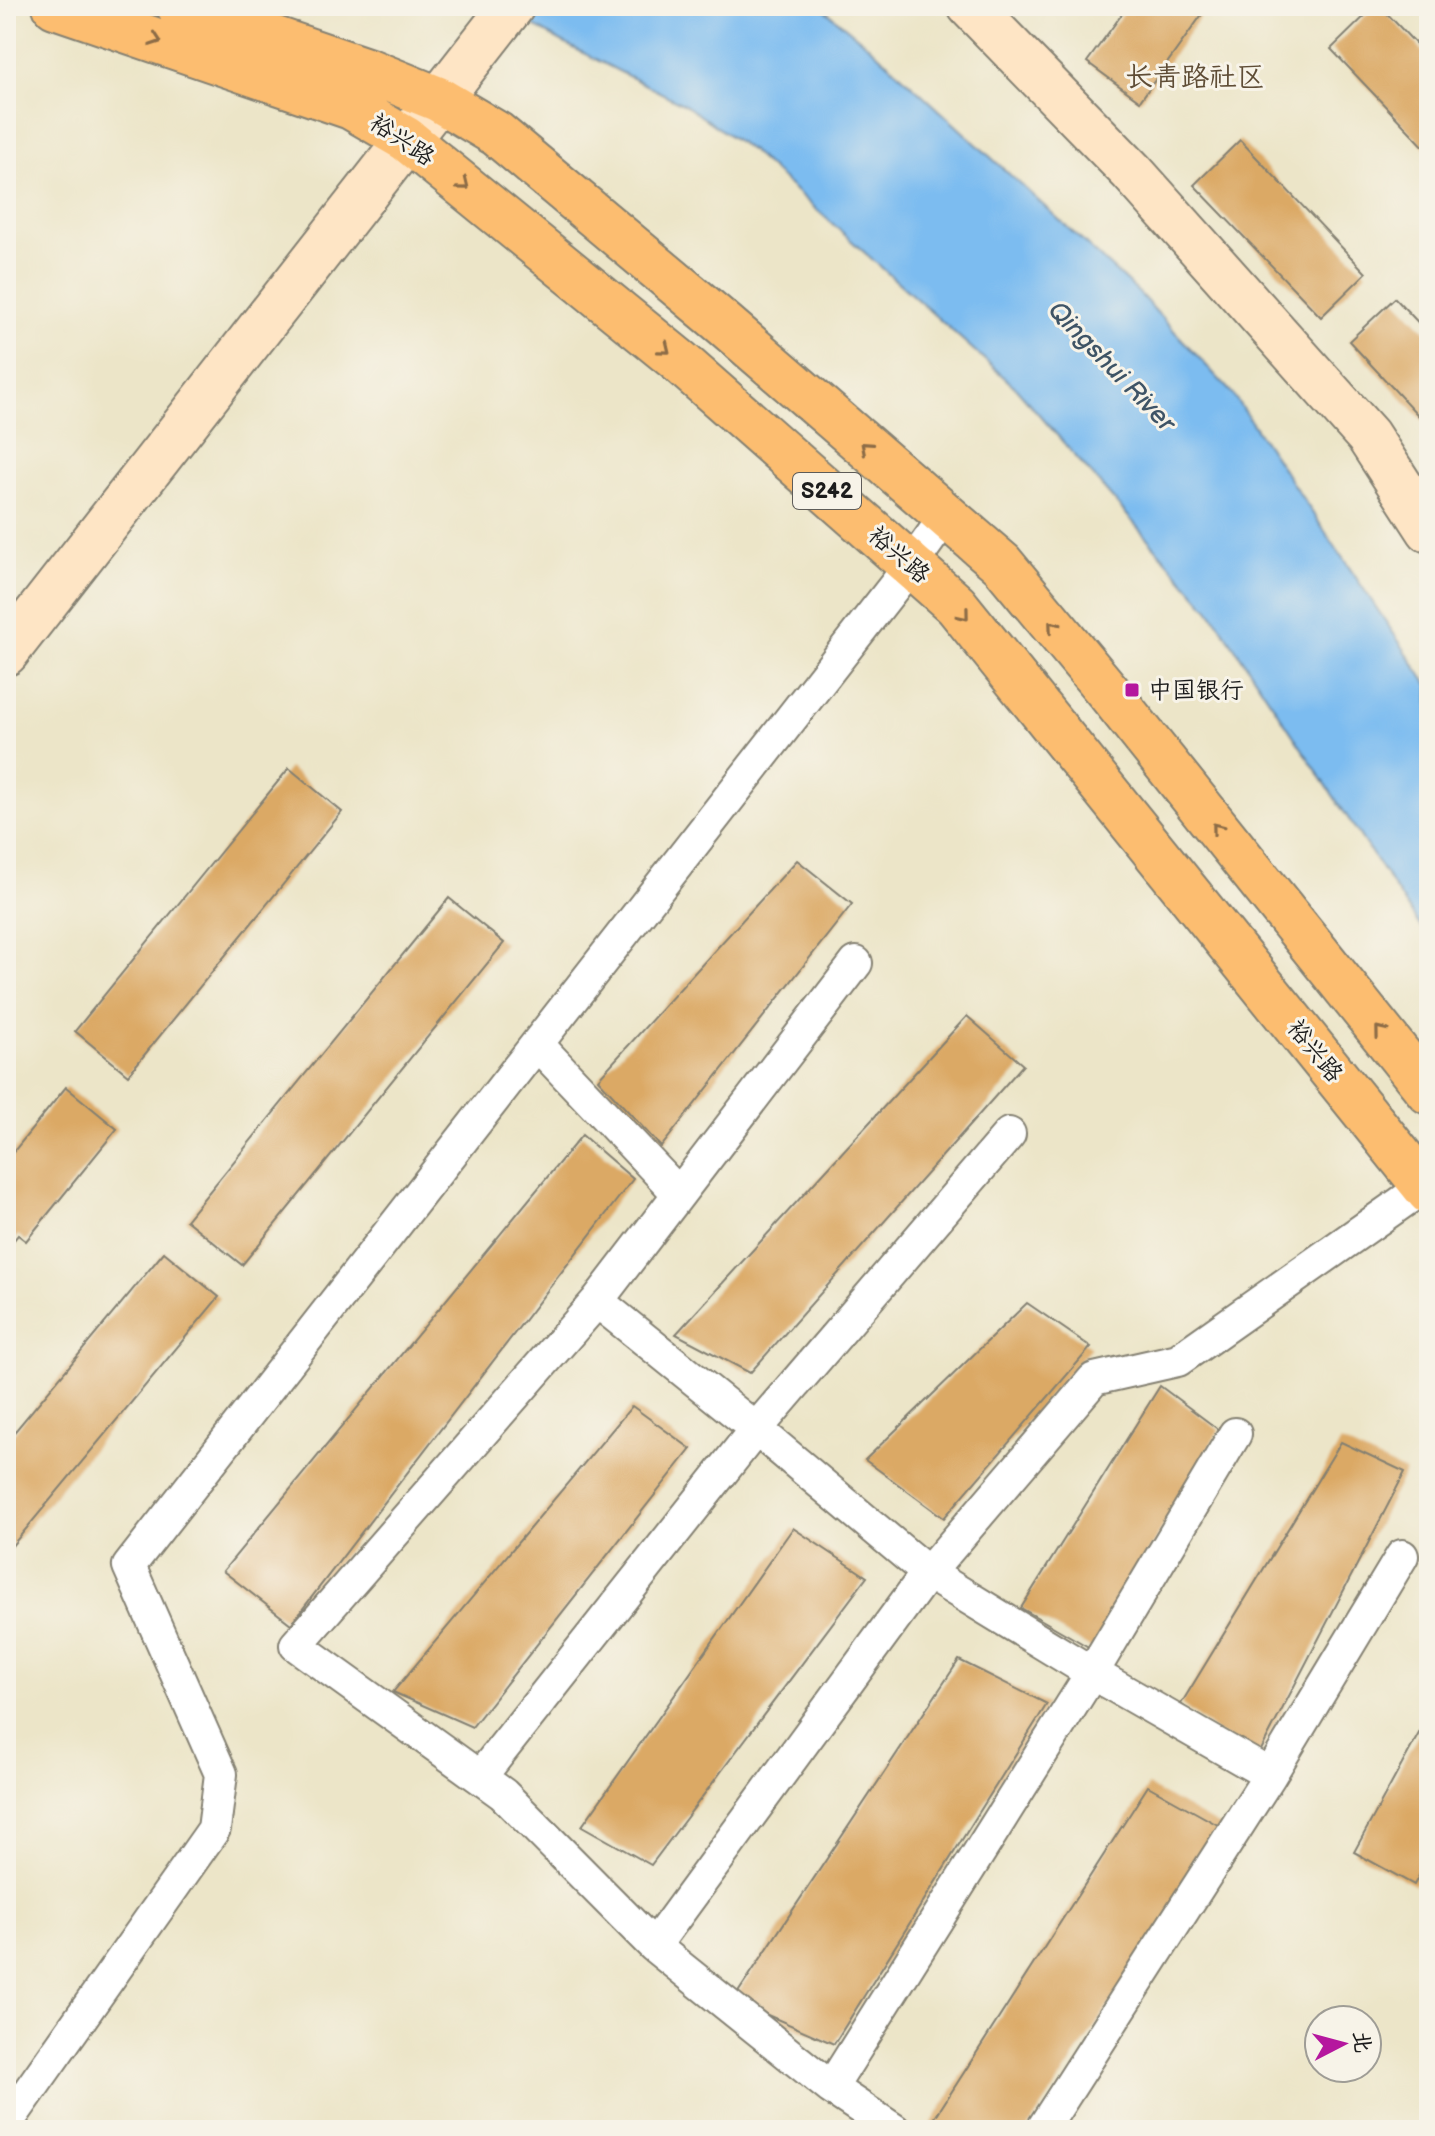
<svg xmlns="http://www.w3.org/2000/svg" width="1435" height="2136" viewBox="0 0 1435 2136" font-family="'Balsamiq Sans','LXGW WenKai TC',sans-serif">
	<rect width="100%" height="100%" fill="#f7f3e8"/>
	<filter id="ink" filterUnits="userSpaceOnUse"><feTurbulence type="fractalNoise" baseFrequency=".0125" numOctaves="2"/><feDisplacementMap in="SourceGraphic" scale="16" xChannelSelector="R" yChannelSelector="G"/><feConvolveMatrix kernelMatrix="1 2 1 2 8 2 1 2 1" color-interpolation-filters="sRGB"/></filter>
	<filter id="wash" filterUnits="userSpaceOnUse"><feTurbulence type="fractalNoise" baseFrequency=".006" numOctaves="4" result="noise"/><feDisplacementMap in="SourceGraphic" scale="32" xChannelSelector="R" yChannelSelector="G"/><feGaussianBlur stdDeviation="1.8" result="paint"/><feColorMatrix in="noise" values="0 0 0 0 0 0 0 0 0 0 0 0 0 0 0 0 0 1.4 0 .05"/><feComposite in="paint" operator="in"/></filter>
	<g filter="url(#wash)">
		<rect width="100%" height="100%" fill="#ece5c8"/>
		<path fill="#7cbcf0" stroke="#4c6c86" stroke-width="2" d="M500 6H820L876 52 1139 293 1231 392 1429 686V940L1210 610 1015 387 750 150 685 105 560 41Z"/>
		<g id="blocks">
			<path fill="#dba965" d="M1128 6H1208L1140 101 1087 62Z
				M1375 6H1380L1429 58V152L1331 49Z
				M1240 140 1366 273 1321 317 1194 185Z
				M1395 298 1429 334V427L1349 341Z
				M289 768 342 812 128 1075 75 1031Z
				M797 860 852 904 661 1147 598 1079Z
				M449 898 504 943 242 1265 186 1220Z
				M967 1016 1023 1065 750 1373 676 1334Z
				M66 1087 117 1129 26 1241 18 1235 6 1250V1161Z
				M582 1135 633 1179 291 1624 223 1571Z
				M164 1252 219 1297 6 1553V1442Z
				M1027 1303 1091 1347 944 1518 865 1460Z
				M1160 1386 1219 1430 1092 1649 1021 1608Z
				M632 1406 691 1449 472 1727 393 1692Z
				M1341 1442 1405 1472 1259 1754 1216 1732 1181 1704Z
				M793 1528 867 1577 651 1865 582 1826Z
				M959 1660 1047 1704 834 2044 733 2000Z
				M1429 1715V1857L1414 1885 1354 1852Z
				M1148 1786 1225 1829 1027 2130H927Z"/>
		</g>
	</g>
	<g filter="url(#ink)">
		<use href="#blocks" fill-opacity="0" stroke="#848072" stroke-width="2"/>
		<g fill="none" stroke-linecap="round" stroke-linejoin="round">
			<defs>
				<path id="street" d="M856 963 597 1301 296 1645 503 1794 654 1946 923 1579 1094 1379 1178 1360 1425 1186
					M537 1044 679 1194
					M597 1301 756 1429 1009 1134
					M480 1777 756 1429 928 1573 1092 1673 1270 1775
					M654 1946 831 2088 1092 1673 1235 1434
					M831 2088 894 2130
					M6 2124 214 1829 221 1774 129 1566 911 565 946 516
					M1042 2130 1270 1775 1402 1556"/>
				<path id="secondary" d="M970 6 1132 172 1368 436 1429 530
					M6 653 512 6"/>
				<path id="primary" d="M55 6 351 107 406 139 679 361 956 605 1429 1192
					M179 6 369 71 438 99 497 134 724 324 1002 564 1110 694 1429 1092"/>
			</defs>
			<use href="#street" stroke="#848072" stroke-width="36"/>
			<use href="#secondary" stroke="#848072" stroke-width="48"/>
			<use href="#primary" stroke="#848072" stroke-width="48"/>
			<use href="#street" stroke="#fff" stroke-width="32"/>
			<use href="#secondary" stroke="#fee5c5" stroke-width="44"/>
			<use href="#primary" stroke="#fcbd6f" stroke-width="44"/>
		</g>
		<defs><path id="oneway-chevron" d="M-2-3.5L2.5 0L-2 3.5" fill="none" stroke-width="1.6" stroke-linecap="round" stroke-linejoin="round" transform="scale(2)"/></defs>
		<g stroke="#8c6c46">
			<use href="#oneway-chevron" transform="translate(156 40) rotate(19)"/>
			<use href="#oneway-chevron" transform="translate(464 185) rotate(39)"/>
			<use href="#oneway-chevron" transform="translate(665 349) rotate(39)"/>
			<use href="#oneway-chevron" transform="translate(866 447) rotate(-139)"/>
			<use href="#oneway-chevron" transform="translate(964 615) rotate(51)"/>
			<use href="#oneway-chevron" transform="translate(1053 626) rotate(-130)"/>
			<use href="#oneway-chevron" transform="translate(1217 828) rotate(-129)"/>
			<use href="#oneway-chevron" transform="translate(1380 1031) rotate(-129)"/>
		</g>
	</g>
	<rect fill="#b5179e" stroke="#f7f3e8" stroke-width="3" x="1124" y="682" width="16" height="16" rx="4"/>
	<g text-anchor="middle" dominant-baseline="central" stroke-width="6" stroke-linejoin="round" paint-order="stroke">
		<rect fill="#f7f3e8" stroke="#5e5c59" stroke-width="2" x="793" y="473" width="68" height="36" rx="6"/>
		<g font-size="22" font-weight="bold" fill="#1c1c1c">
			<text x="827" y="491">S242</text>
		</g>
		<g font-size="24" fill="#1c1c1c" stroke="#f7f3e8">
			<text transform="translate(402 140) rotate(34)">裕兴路</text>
			<text transform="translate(899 555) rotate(41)">裕兴路</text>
			<text transform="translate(1315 1051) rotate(51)">裕兴路</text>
		</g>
		<g font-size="24" fill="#1c1c1c" stroke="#f7f3e8" text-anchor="start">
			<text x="1148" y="690">中国银行</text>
		</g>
		<g font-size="26" font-style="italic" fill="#3e5466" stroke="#f7f3e8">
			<text transform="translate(1111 367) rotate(46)">Qingshui River</text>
		</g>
		<g font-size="28" fill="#5f4d36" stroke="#f7f3e8">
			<text x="1195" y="77">长青路社区</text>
		</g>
	</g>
	<rect width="1435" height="2136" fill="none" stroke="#f7f3e8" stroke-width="32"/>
	<g transform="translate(1343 2044) rotate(84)"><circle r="38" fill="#f7f3e8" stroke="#9f9d96" stroke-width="2"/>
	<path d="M0-6L14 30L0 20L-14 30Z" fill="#b5179e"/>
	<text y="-12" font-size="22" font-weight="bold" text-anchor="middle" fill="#1c1c1c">北</text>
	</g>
</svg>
